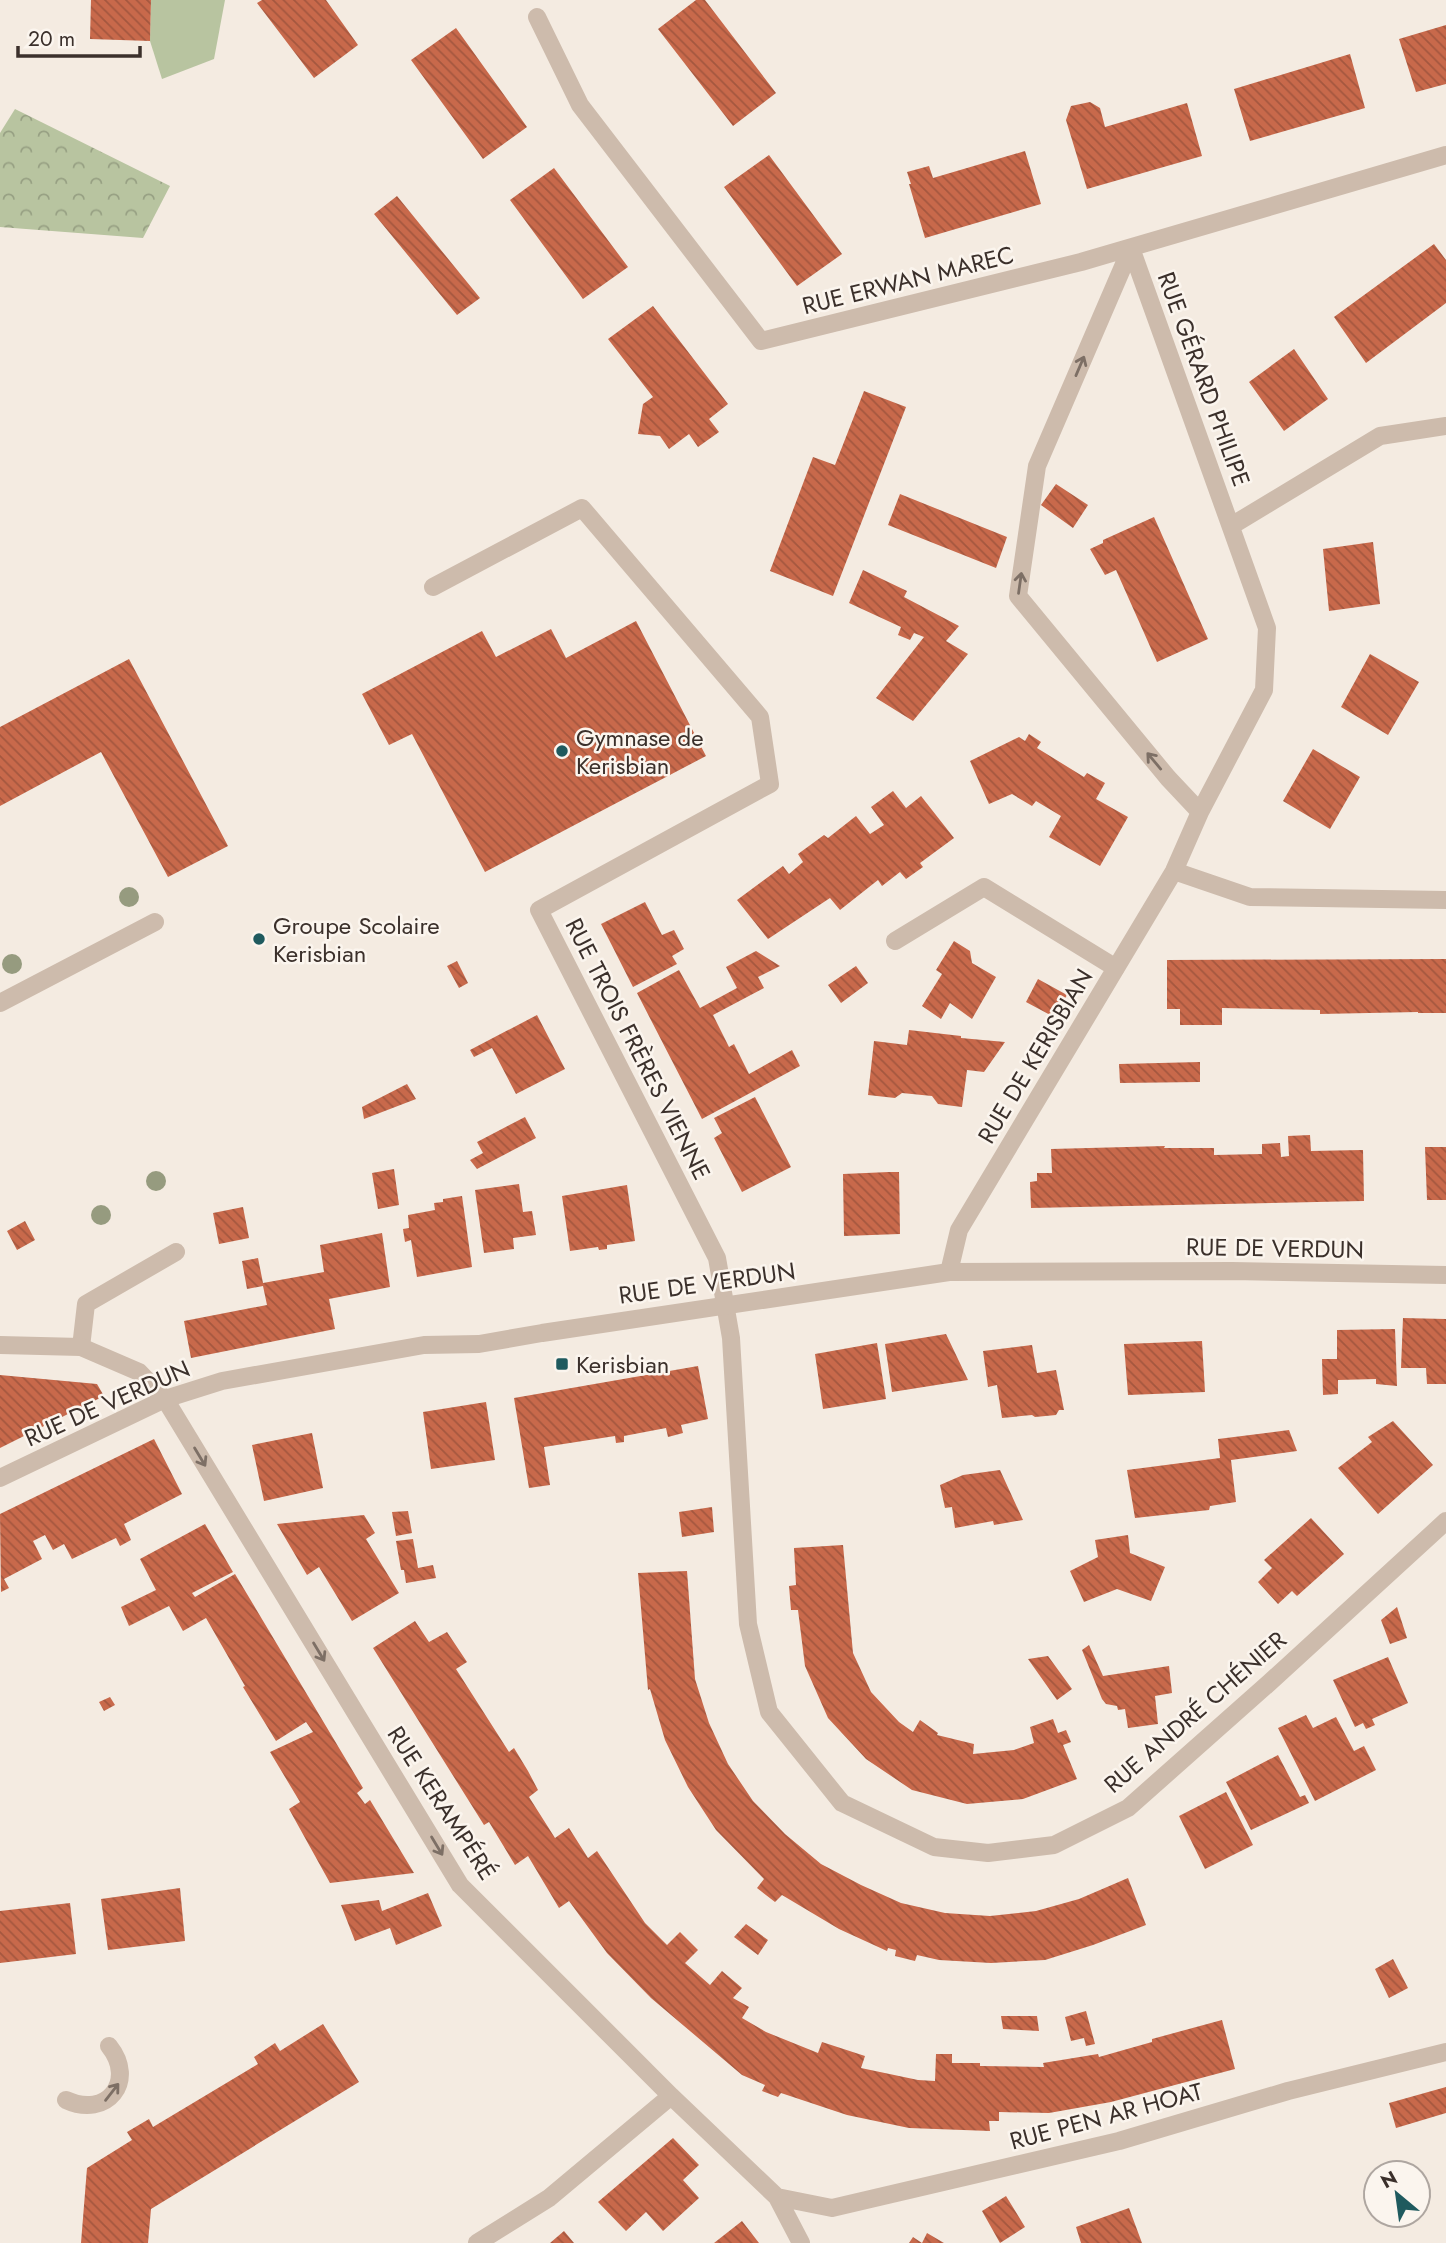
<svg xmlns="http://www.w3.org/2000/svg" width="1446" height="2243" viewBox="0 0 1446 2243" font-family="Jost,sans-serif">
	<defs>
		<pattern id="park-crowns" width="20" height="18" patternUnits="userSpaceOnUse" patternTransform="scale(1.75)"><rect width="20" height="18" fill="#b8c4a0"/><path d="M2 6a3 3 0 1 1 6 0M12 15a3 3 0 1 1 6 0" fill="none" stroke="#97a083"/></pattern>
		<pattern id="building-back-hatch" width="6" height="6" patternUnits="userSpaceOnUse" patternTransform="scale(1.75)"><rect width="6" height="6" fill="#c8694b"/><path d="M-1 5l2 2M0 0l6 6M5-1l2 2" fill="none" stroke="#a4573f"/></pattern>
	</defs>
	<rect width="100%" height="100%" fill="#f4ebe1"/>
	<path fill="#b8c4a0" d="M151 0H225L214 59 162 79 150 41Z"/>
	<path fill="url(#park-crowns)" d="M15 109 170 186 143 238 0 227V133Z"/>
	<path fill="url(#building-back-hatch)" d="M91 0H151L150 41 90 39Z
		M262 0H326L358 45 314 78 257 3Z
		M696 0H705L776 93 733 126 658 29Z
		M1446 25V84L1416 92 1399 39Z
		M456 28 527 127 483 159 411 60Z
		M1350 54 1365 108 1250 141 1234 89Z
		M1090 102 1100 108 1105 127 1187 103 1202 156 1087 189 1066 120 1071 106Z
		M1025 151 1041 204 925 238 909 184H911L907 172 929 166 933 178Z
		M769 155 842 254 797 286 724 187Z
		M554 168 628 267 583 299 510 200Z
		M397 196 480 298 457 315 374 214Z
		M1434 244 1446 260V303L1366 363 1334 317Z
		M653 306 728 404 709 419 719 432 698 447 689 434 669 449 660 436 638 434 643 404 653 397 608 339Z
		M1294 349 1328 399 1284 431 1249 382Z
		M864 391 906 407 833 596 770 571 813 457 835 465Z
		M1056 484 1088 505 1073 528 1041 505Z
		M900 494 1007 537 996 568 888 525Z
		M1154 517 1208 639 1157 662 1116 570 1105 575 1090 549 1103 543V540Z
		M1373 542 1380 604 1329 611 1323 549Z
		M863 570 907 591 904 597 959 626 946 641 968 654 913 721 876 698 924 637 914 633 910 640 898 635 901 627 849 603Z
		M636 621 706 756 485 872 412 734 389 745 362 694 482 631 496 657 551 629 566 658Z
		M1370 654 1419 682 1388 735 1341 707Z
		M129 659 228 846 168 877 101 752 0 806V727Z
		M1029 734 1041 742 1037 748 1084 777 1087 773 1105 783 1096 799 1128 817 1100 866 1049 837 1061 816 1036 801 1032 806 1012 794 989 804 970 761 1019 737 1025 741Z
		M1313 749 1360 777 1330 829 1283 801Z
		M893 791 906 808 921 796 954 838 920 863 923 867 906 879 900 872 882 886 878 880 840 910 830 898 768 939 737 900 783 866 789 874 803 862 798 854 824 835 828 838 856 816 870 834 884 825 871 807Z
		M645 902 662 935 674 930 684 949 672 956 677 964 633 987 601 924Z
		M954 941 970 951 972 963 996 977 972 1019 950 1003 941 1019 922 1006 942 974 936 970Z
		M756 951 780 966 758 977 764 988 713 1015 729 1047 734 1044 749 1074 792 1050 800 1066 702 1119 637 993 679 970 700 1008 737 988 726 967Z
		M1446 959V1013H1418V1012L1320 1014V1010L1222 1008V1025H1180V1009H1167V960Z
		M457 961 468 983 459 988 447 966Z
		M856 966 868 983 841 1003 828 985Z
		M1038 979 1067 995 1054 1017 1026 1002Z
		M537 1015 565 1069 516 1094 492 1048 474 1057 470 1050Z
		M909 1030 961 1036V1038L1005 1042 984 1072 967 1070 962 1107 938 1104 932 1096 902 1093 895 1098 868 1095 874 1041 907 1045Z
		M1200 1062V1082L1120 1083 1119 1064Z
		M407 1084 416 1099 364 1119 362 1107Z
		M755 1097 791 1167 742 1192 714 1138 722 1133 714 1118Z
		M525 1117 536 1138 477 1169 470 1160 483 1153 477 1142Z
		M1310 1135 1311 1151 1363 1150 1364 1201 1031 1208 1030 1182 1037 1181V1173H1052L1051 1149 1165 1146 1164 1148H1214V1155L1262 1154V1144L1280 1143 1281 1157 1289 1156 1288 1136Z
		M1425 1147H1446V1200H1427Z
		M394 1169 399 1205 378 1209 372 1173Z
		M889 1172H899L900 1234 844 1236 843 1174Z
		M519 1184 523 1212 532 1211 536 1235 513 1238 514 1249 484 1253 475 1190Z
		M627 1185 635 1241 607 1245V1249L599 1250 598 1247 570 1251 562 1196Z
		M462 1196 472 1267 417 1277 411 1240 405 1242 403 1229 409 1228 408 1215 435 1210 434 1203 443 1202V1199Z
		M243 1207 249 1238 219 1244 213 1213Z
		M25 1221 35 1240 17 1250 7 1231Z
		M382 1233 390 1287 329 1299 335 1329 191 1358 184 1321 267 1305 263 1286 247 1289 242 1261 258 1258 263 1283 324 1272 320 1245Z
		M1403 1318 1446 1319V1384H1427L1426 1368H1401Z
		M1395 1329 1397 1386 1376 1384V1379L1338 1380V1394L1323 1395 1322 1359H1337V1330Z
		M946 1334 968 1380 892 1392 885 1344Z
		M1202 1341 1205 1392 1128 1395 1124 1344Z
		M877 1343 886 1399 823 1409 815 1354Z
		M1032 1345 1037 1373 1056 1370 1064 1410H1059L1056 1415 1035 1417 1032 1415 1002 1418 997 1385 988 1387 983 1351Z
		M698 1366 708 1419 681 1425 683 1433 668 1437 666 1428 624 1436V1442L616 1443 615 1436 544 1447 550 1485 529 1488 514 1398Z
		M0 1375 97 1384 104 1396 0 1448Z
		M486 1402 495 1460 431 1469 423 1412Z
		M1393 1421 1433 1465 1378 1514 1338 1468 1372 1442 1368 1437Z
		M1289 1430 1297 1451 1231 1460 1236 1502 1210 1506 1209 1510 1135 1518 1127 1470 1220 1458 1218 1439Z
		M312 1433 323 1488 264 1501 252 1445Z
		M154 1439 182 1494 124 1524 131 1540 120 1546 116 1538 72 1559 64 1544 53 1550 45 1535 33 1541 42 1559 4 1579 9 1588 1 1592 0 1514Z
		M1000 1470 1023 1520 994 1525 993 1521 955 1528 952 1507 945 1508 940 1485 963 1475Z
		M712 1507 714 1532 682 1537 679 1512Z
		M408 1511 412 1533 396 1536 392 1512Z
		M364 1515 375 1533 366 1539 399 1593 352 1621 319 1567 307 1575 277 1524Z
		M1311 1518 1344 1554 1297 1596 1292 1591 1278 1604 1258 1582 1272 1568 1264 1560Z
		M205 1524 233 1572 192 1593 195 1597 235 1574 363 1788 357 1793 365 1804 370 1800 414 1873 330 1883 289 1809 300 1802 270 1752 313 1732 306 1722 276 1741 243 1687 245 1686 206 1618 183 1631 169 1606 129 1626 121 1607 156 1590 140 1559Z
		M1128 1535 1130 1553 1165 1567 1151 1601 1117 1589 1084 1602 1070 1571 1098 1557 1095 1540Z
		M413 1539 418 1568 433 1565 436 1578 406 1583 404 1570H401L396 1541Z
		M843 1545 853 1653 871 1692 899 1722 913 1732 920 1720 938 1733 937 1735 974 1744 973 1754 1014 1750 1034 1743 1030 1727 1053 1719 1058 1733 1066 1730 1071 1742 1063 1745 1077 1779 1023 1799 967 1804 912 1790 866 1759 828 1718 805 1666 798 1610H791L789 1586 796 1585 794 1548Z
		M687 1571 695 1679 709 1723 728 1764 753 1801 785 1834 821 1864 861 1885 901 1903 945 1913 990 1916 1036 1911 1079 1899 1128 1878 1146 1925 1093 1945 1045 1960 991 1963 939 1960 917 1955 915 1961 895 1956 896 1950 888 1948 887 1951 839 1929 782 1895 775 1902 757 1888 764 1879 716 1830 688 1787 665 1740 650 1689 648 1690 638 1573Z
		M1397 1607 1407 1638 1390 1644 1381 1620Z
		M415 1621 429 1642 447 1632 467 1662 456 1669 509 1752 514 1748 528 1771 538 1790 529 1797 555 1838 569 1828 588 1858 597 1851 645 1923 667 1945 680 1932 698 1950 685 1963 710 1985 722 1971 742 1988 733 1998 749 2007 742 2018 766 2032 818 2053 822 2042 865 2056 861 2068 918 2080 935 2081 936 2054H952V2063H980V2066L1044 2067 1043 2063 1098 2054 1099 2057 1152 2042V2039L1222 2020 1235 2069 1111 2102 1049 2113 999 2112V2121H989L990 2131 909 2128 847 2115 781 2093 778 2097 762 2091 765 2085 742 2075 651 1998 607 1953 569 1901 559 1908 528 1856 515 1865 489 1822 484 1825 373 1648Z
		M1089 1645 1103 1676 1169 1666 1172 1693 1155 1696 1158 1724 1128 1728 1125 1709 1118 1710 1117 1706 1106 1704 1102 1699 1082 1650Z
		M1048 1656 1072 1689 1057 1700 1028 1659Z
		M1388 1657 1408 1703 1372 1719 1375 1725 1366 1729 1363 1723 1355 1727 1333 1680Z
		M110 1697 115 1705 104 1711 99 1702Z
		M1306 1715 1313 1728 1336 1717 1354 1751 1364 1746 1376 1770 1315 1801 1278 1728Z
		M1278 1755 1300 1797 1305 1795 1309 1803 1251 1830 1226 1782Z
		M1226 1792 1253 1845 1205 1869 1179 1816Z
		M180 1888 185 1941 108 1950 101 1899Z
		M428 1893 442 1926 396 1945 390 1928 355 1941 341 1905 379 1900 382 1911Z
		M70 1903 76 1954 0 1963V1911Z
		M746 1924 768 1940 758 1955 734 1937Z
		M1393 1959 1408 1988 1389 1998 1375 1969Z
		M1086 2011 1095 2044 1086 2046 1084 2038 1071 2041 1065 2017Z
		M1001 2016H1037L1039 2031 1003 2029Z
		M323 2024 359 2082 151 2209 148 2243H81L87 2168 132 2140 127 2132 149 2119 153 2127 258 2064 254 2057 275 2043 280 2051Z
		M1446 2087V2113L1396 2128 1389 2103Z
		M673 2138 699 2165 683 2180 699 2198 663 2231 646 2212 626 2231 598 2202Z
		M1006 2196 1025 2227 1000 2243 982 2211Z
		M1129 2208 1142 2243H1081L1076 2227Z
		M742 2221 759 2243H714Z
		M564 2231 574 2243H550Z
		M927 2233 944 2243H909L913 2237 922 2243Z"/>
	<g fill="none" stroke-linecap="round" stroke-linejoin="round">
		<path stroke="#cdbbac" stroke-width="18" d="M0 1003 155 922
			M81 1347 86 1304 176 1252
			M66 2100C107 2119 137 2081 109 2046"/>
		<path stroke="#cdbbac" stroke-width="18" d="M537 17 580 105 761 341 1081 262 1446 155
			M1131 248 1037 466 1018 596 1168 778 1200 812
			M1231 526 1380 436 1446 426
			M433 587 582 508 760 717 770 784 539 910 717 1258 731 1338 748 1624 769 1712 842 1803 934 1847 988 1853 1054 1845 1128 1808 1269 1683 1446 1521
			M1174 871 1250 897 1446 900
			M895 941 984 887 1116 968
			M949 1272 959 1230 1174 871 1200 812 1264 690 1267 628 1131 248
			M0 1345 81 1347 139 1372 165 1399 460 1885 671 2096 777 2197 801 2243
			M777 2197 832 2208 1119 2141 1288 2091 1446 2052
			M477 2243 549 2198 671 2096"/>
		<path stroke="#cdbbac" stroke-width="18" d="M0 1478 165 1399 222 1381 424 1345 479 1344 542 1333 949 1272 1232 1271 1446 1275"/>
	</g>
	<g fill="#969b7f">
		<circle cx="129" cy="897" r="10"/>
		<circle cx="12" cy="964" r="10"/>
		<circle cx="156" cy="1181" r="10"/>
		<circle cx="101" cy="1215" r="10"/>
	</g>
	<defs><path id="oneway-shaft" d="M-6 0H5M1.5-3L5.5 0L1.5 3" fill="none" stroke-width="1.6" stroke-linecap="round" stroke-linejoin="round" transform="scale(1.75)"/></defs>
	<g stroke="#7d6f65">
		<use href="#oneway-shaft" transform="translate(1080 366) rotate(-67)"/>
		<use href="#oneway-shaft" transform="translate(1020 583) rotate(-82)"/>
		<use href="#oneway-shaft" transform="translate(1154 761) rotate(-130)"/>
		<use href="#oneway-shaft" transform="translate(200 1457) rotate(59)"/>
		<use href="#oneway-shaft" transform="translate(319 1652) rotate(59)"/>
		<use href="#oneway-shaft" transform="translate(437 1846) rotate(59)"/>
		<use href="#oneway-shaft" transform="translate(112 2092) rotate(-52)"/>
	</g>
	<g fill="#1f5a5e" stroke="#fbf5ee" stroke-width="2.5">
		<circle cx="562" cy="751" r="7"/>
		<circle cx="259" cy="939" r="7"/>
		<rect x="555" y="1357" width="14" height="14" rx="3.5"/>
	</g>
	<g text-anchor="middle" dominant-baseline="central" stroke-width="5" stroke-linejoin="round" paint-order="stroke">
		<g font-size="24" fill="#3b302b" stroke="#fbf5ee">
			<text transform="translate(908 280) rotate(-14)">RUE ERWAN MAREC</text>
			<text transform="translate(1204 379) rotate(70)">RUE GÉRARD PHILIPE</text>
			<text transform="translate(638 1049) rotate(63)">RUE TROIS FRÈRES VIENNE</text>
			<text transform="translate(1035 1056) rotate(-59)">RUE DE KERISBIAN</text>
			<text transform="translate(1275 1248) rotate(1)">RUE DE VERDUN</text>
			<text transform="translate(707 1283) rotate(-8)">RUE DE VERDUN</text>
			<text transform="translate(107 1403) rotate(-24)">RUE DE VERDUN</text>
			<text transform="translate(1195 1712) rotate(-41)">RUE ANDRÉ CHÉNIER</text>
			<text transform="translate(442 1803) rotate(57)">RUE KERAMPÉRÉ</text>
			<text transform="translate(1106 2116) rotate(-15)">RUE PEN AR HOAT</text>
		</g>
		<g font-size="24" fill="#3b302b" stroke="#fbf5ee" text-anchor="start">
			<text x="576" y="737">Gymnase de<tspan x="576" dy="28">Kerisbian</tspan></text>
			<text x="273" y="925">Groupe Scolaire<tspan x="273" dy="28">Kerisbian</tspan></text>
			<text x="576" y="1364">Kerisbian</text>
		</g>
	</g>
	<g transform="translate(1397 2194) rotate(331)"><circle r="33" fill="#fbf5ee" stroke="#aea6a0" stroke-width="2"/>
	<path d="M0-5L12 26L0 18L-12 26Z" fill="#1f5a5e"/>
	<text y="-10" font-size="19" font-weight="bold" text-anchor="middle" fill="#3b302b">N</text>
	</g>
	<path d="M18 46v10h122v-10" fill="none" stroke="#3b302b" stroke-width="3.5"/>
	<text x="28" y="46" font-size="21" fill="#3b302b" stroke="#fbf5ee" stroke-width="5" paint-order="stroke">20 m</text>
</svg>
